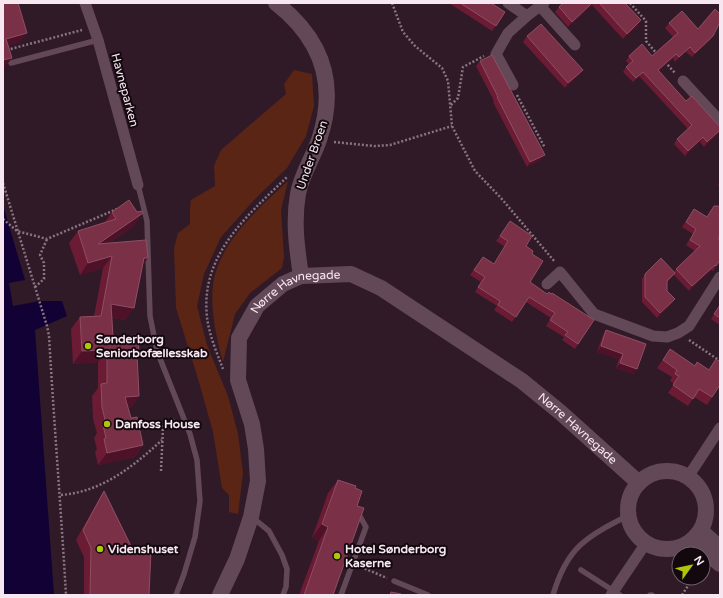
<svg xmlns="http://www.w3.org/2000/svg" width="723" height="598" viewBox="0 0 723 598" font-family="'Varela Round',sans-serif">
	<rect width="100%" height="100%" fill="#301a28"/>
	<path fill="#5b2515" d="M294 70 312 74 314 106 306 136 287 168 254 200 221 237 204 274 197 306 207 345 228 396 238 434 243 473 238 514 229 512V495L222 488 213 432 199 382 176 308 174 248 178 233 190 224V209L191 200 215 186 214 166 221 150 286 94 284 84Z
		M288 181 281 210 284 257 282 268 250 293 235 314 223 362C216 336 207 298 216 271 227 236 262 205 288 181Z"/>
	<path fill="#120135" d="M3 205 25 280 9 283 13 306 40 301H62L67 316 35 330 54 595H3Z"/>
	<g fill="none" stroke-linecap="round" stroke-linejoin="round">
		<path stroke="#897581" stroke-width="2.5" stroke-dasharray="2 2" stroke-linecap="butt" d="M392 3 403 32 415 46 442 68 448 81 452 126 475 171 501 198 555 262
			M630 3 646 21V41L657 54
			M3 51 82 30
			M665 62 675 73
			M517 95 545 148
			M451 105 458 98 463 67 484 56
			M334 142 374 146 390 145 452 126
			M3 183 47 326 49 336C54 422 61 509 66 595
			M3 219 17 231 47 239 117 209
			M35 287 44 279V263L40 255 47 239
			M689 340 720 361
			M223 369C217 353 209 335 207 317 200 255 247 216 287 177
			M161 471 163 427 165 424 175 419
			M61 495C101 492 133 467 162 440
			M361 567 387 578
			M682 595 693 578"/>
		<path stroke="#634958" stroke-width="5.5" d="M11 63 98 40
			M138 185 147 221 150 316 157 351 190 434 197 460 200 501 195 537 184 574 176 595
			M253 518 269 531 282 555 287 569 286 587 283 595
			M581 570 620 595
			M394 581 428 595
			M341 595 366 527 357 511
			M553 595C567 547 586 537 629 515
			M650 595H652"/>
		<path stroke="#634958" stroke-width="11" d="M85 3 98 40 138 185
			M508 3 527 16
			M540 6 575 45
			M683 81 720 121
			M513 85 496 54 508 33 527 16 544 3
			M547 284 560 272 594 314 653 336 667 337 678 333 689 326 720 277
			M688 477 720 428
			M611 595 646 543"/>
		<g stroke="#634958" stroke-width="16">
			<path d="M276 3C322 39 338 84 319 140 313 158 301 175 298 194 293 222 297 249 301 276"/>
			<circle cx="667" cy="510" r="39"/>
			<path d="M701 531 720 548"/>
			<path d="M693 540 720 564"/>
			<path id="s1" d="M220 595 237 559 251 517 258 481 256 449 252 424 238 380 239 338 257 306 283 284 301 276 351 274 381 288 522 381 560 412 639 483"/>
		</g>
	</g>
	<path fill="#6c1b34" d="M449 3H491L505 12 492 31Z
		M563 3H625L638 26 623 39 592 5 568 27 555 12 559 7Z
		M669 23 698 29 713 36 709 41 692 57 686 52 675 62 673 58 659 71 686 101 720 127V131L718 134 704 147 700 142 685 156 674 144 677 139 688 129 639 76 633 82 623 72 626 67 629 64 626 61 629 56H652L673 37 665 28Z
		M527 36 579 75 565 88 523 42Z
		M480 61 541 160 527 167 493 102 494 101 476 66Z
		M720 182V188L718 185Z
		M112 212 134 226 109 243 148 258 142 266 134 308 125 320 112 318 113 337 137 357 139 396 131 408H128L131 418 143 445 135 457 98 465 95 452 97 449 94 438 97 433 93 419 92 396 98 388V362L73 364 71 329 80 317 94 316 103 268 80 275 69 243 78 231 105 222Z
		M691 214 718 239 720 260 713 271 711 270 689 291 674 275 667 282V291L671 304 657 318 642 302V279L645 274 674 272 676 269 695 251 686 245 693 234 682 227Z
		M510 221 532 254 530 282 547 294 594 320 575 349 562 340 564 337 546 326 551 318 526 302 512 322 494 310 497 306 475 292 481 282 470 275 483 257 494 264 505 247 496 241Z
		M720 305V325L711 319Z
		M606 330 646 344 634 374 616 368 619 359 597 352 603 335Z
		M670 349 695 366 709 370 716 359 720 385 707 405 694 397 688 406 668 393 674 384 670 381 672 377 657 368Z
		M338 480 355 488 357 506 333 595H299L319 541 312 538 328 493Z
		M104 491 149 595H84V557L76 540 98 501Z"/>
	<path fill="#4d1227" d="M592 3H594L568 27 572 22Z
		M641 20 638 26 623 39 627 34Z
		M27 33 20 42 3 48 6 39Z
		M713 36 709 41 692 57 695 53Z
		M690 47 686 52 675 62 679 57Z
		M676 54 673 58 655 75 658 70Z
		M12 58 5 67 3 68V60Z
		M583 70 579 75 565 88 568 83Z
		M720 130 718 134 704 147 707 142Z
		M703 137 700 142 685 156 688 151Z
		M545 155 541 160 527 167 530 162Z
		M143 213 134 226 89 256 98 244Z
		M112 256 103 268 80 275 88 263Z
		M144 258H148L139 270Z
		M715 265 711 270 689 291 692 286Z
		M675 273 671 278 664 286 667 281Z
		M675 299 671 304 657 318 660 313Z
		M111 304 134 308 125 320 102 316Z
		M601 346 623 354 619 359 597 352Z
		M107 350 98 362 73 364 82 351Z
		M620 363 637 369 634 374 616 368Z
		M139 396 131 408 116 409 125 397Z
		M143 445 135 457 98 465 107 453Z
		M322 524 328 527 319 541 312 538Z"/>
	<path fill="#7a3148" stroke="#8e4e63" d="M3 3H18L27 33 6 39 12 58 3 60Z
		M460 3H491L505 12 496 26Z
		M563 3H592L572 22 559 7Z
		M599 3H625L641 20 627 34Z
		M715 9 720 14V22L713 36 695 53 690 47 679 57 676 54 658 70 686 101 692 96 720 127V130L707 142 703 137 688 151 677 139 692 125 643 72 636 78 626 67 633 61 629 56 642 44 652 56 678 33 669 23 682 11 698 29Z
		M541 24 583 70 568 83 527 36Z
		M492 55 545 155 530 162 497 97H498L480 61Z
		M129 200 137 212 142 211 143 213 98 244 146 240 148 258H144L134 308 111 304 113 337 138 335 139 354H137L139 396 125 397 131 418 137 417 143 445 107 453 104 439 106 438 103 425 106 424 102 407 101 384 107 383V350L82 351 80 317 101 316 112 256 88 263 78 231 116 219 112 212Z
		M714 206H718L720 207V235L718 239 720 240V260L716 266 715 265 692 286 676 269 700 246 690 240 696 229 686 222 694 209 707 217Z
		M510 221 532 236 526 246 533 251 532 254 543 261 530 282 547 294 549 292 551 294 552 293 594 320 578 344 565 335 568 332 550 320 555 313 529 297 516 317 498 305 500 301 478 287 485 277 474 270 483 257 494 264 508 241 500 236Z
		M661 258 675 273 667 281V291L675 299 660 313 645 297V274Z
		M720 305V318L714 314Z
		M606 330 646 344 637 369 620 363 623 354 601 346Z
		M670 349 695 366 697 362 709 370 716 359 720 362V385L712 397 699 389 693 399 673 385 679 376 675 374 677 370 663 360Z
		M338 480 356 486 355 488 362 491 357 506 364 508 333 595H304L328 527 322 524Z
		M104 491 133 550H151L149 595H90L91 548 83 530Z
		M391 592 401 594V595H390Z"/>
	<g fill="#aec509" stroke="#12080e" stroke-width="1.5">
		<circle cx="88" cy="346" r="4"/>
		<circle cx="107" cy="424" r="4"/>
		<circle cx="100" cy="549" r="4"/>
		<circle cx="337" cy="556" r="4"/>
	</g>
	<g text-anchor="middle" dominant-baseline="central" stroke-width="4" stroke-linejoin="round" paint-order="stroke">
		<g font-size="12" fill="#f7e7f0" stroke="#12080e">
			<text transform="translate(125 90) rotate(75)">Havneparken</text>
			<text transform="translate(312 155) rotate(-71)">Under Broen</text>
			<text stroke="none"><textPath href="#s1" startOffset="346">Nørre Havnegade</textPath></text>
			<text stroke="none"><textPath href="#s1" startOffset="682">Nørre Havnegade</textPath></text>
		</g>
		<g font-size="12" font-weight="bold" fill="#f7e7f0" stroke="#12080e" text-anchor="start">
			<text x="96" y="339">Sønderborg<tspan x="96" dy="14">Seniorbofællesskab</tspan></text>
			<text x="115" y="424">Danfoss House</text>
			<text x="108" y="549">Videnshuset</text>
			<text x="345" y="549">Hotel Sønderborg<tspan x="345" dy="14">Kaserne</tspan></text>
		</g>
	</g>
	<rect width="723" height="598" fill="none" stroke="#f7e7f0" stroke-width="8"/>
	<g transform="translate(691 566) rotate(57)"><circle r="19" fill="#12080e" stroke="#6e6168"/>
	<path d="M0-3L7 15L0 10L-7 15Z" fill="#aec509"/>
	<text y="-6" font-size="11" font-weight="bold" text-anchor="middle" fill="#f7e7f0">N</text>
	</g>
</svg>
